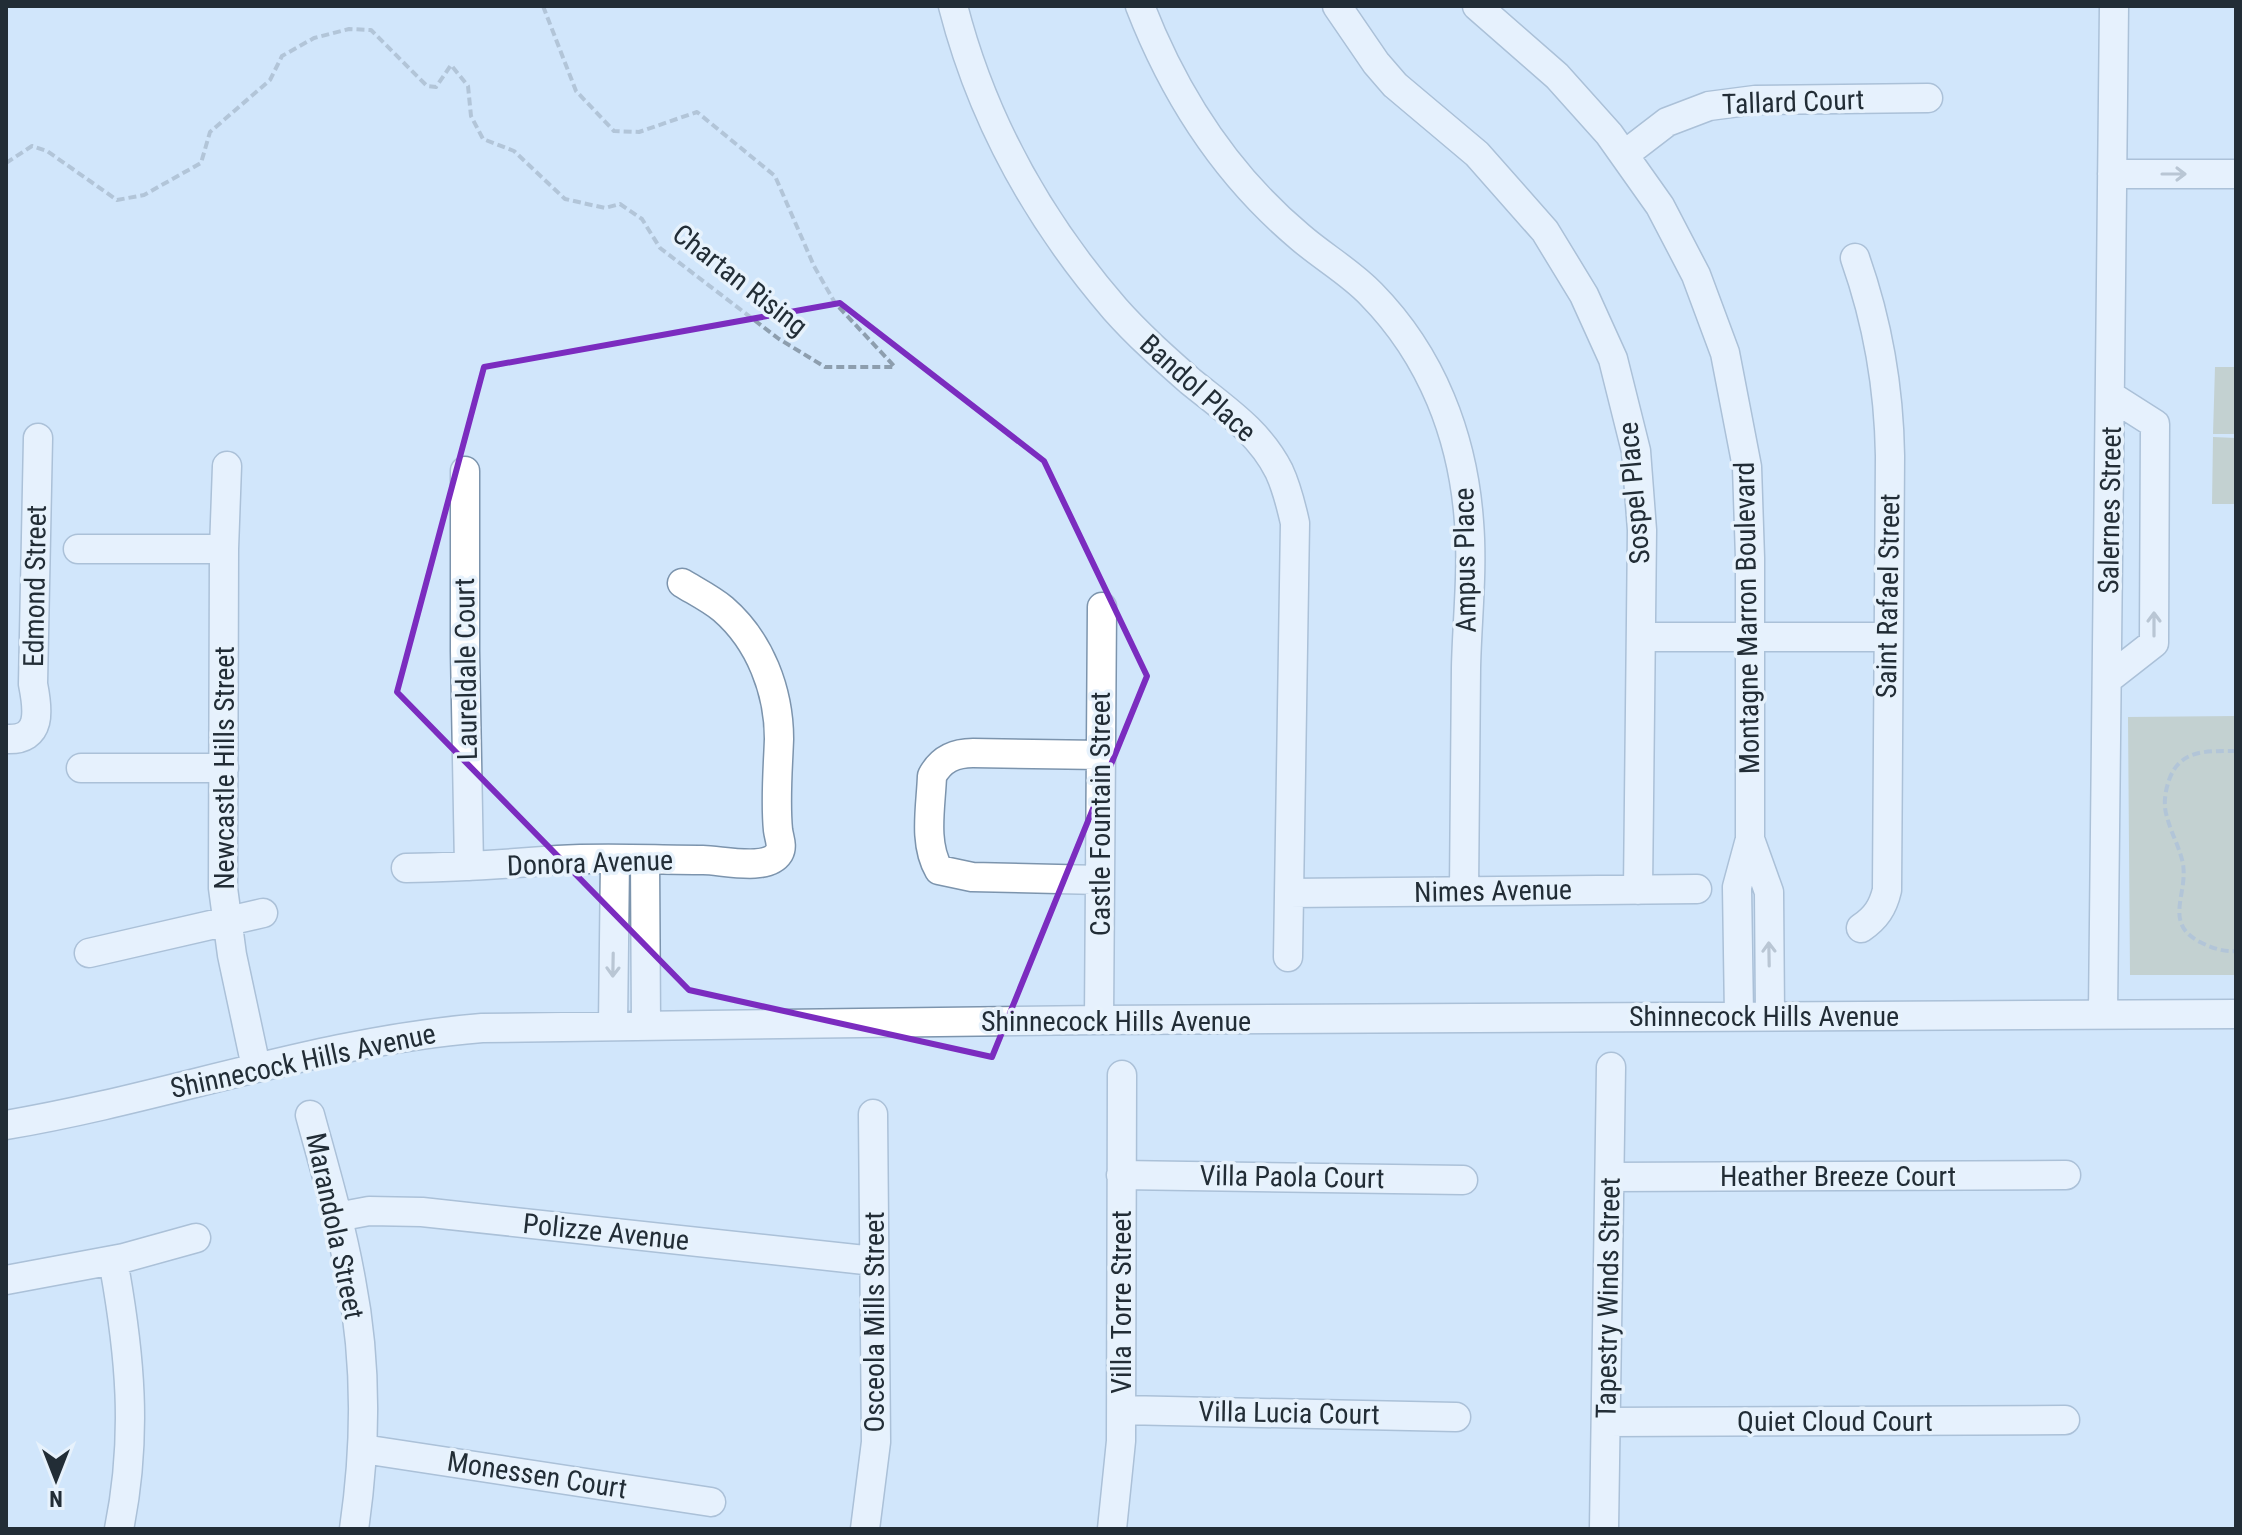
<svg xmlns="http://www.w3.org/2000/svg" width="2242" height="1535" viewBox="0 0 2242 1535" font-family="'Roboto Condensed',sans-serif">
	<rect width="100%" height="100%" fill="#d1e6fb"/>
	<path fill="#b1b89e" d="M2215 367H2236V434H2213Z
		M2213 437 2236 438V504H2212Z
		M2236 716V975H2130L2128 717Z"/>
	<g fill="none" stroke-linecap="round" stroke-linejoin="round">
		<defs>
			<path id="minor" d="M953 6C982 119 1039 221 1115 309 1138 335 1164 358 1190 381 1223 408 1259 431 1279 471 1287 488 1291 505 1295 523L1288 957
				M1140 6C1175 96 1226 175 1300 237 1323 257 1350 272 1371 294 1432 356 1463 437 1469 522 1473 570 1467 620 1466 668 1465 742 1465 817 1464 891
				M1337 6 1376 63 1395 85 1477 154 1545 231 1584 295 1613 359 1636 451 1642 530 1638 890
				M1477 6 1557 76 1609 134 1660 206 1696 275 1725 353 1747 467 1750 558V839L1737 887 1739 1016
				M1624 155 1667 122 1709 106 1755 100 1928 98
				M2112 174H2236
				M1855 258C1878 323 1889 387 1890 456L1887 890C1883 907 1876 918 1861 928
				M227 466 224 549 223 888 232 955 256 1067
				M465 471V651L469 866
				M78 549H224
				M1642 637H1888
				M2108 679 2154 643 2155 424 2111 396
				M6 739C43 741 38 709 33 684L38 438
				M81 768H224
				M1750 839 1769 892 1770 1016
				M645 860 646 1026
				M406 868C457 867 507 864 558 860 606 857 655 860 703 860 722 860 767 872 779 853 783 846 779 838 778 830 775 800 778 768 779 739 779 691 760 641 723 609 711 599 695 591 682 583
				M1100 880 972 877 939 870C923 843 931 806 932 776 941 759 955 753 973 753L1101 755
				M1289 893 1697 889
				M89 953 263 913
				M2103 1014 2114 6
				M1099 1020 1102 607
				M613 1026 615 860
				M310 1115C325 1170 341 1224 351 1280 367 1362 366 1447 354 1529
				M6 1125C166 1098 319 1041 482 1028L1099 1020 2236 1014
				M1121 1175 1463 1180
				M1610 1177 2066 1175
				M337 1217 369 1211 422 1212 874 1261
				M113 1260C130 1353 138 1435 119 1529
				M6 1280 124 1258 196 1238
				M1122 1410 1456 1417
				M1606 1422 2065 1420
				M363 1449 711 1502
				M865 1529 876 1442 873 1114
				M1112 1529 1121 1441 1122 1075
				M1604 1529 1611 1067"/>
		</defs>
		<use href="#minor" stroke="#7c94ad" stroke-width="31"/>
		<path stroke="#8d9eae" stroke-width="4" stroke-dasharray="8 4" stroke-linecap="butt" d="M543 6 576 91 614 131 639 132 697 112 775 176 814 266 835 303 895 367
			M6 163 32 146 47 151 117 200 144 195 201 163 210 132 270 80 282 56 314 38 349 29 371 30 427 86 436 87 451 65 468 86 471 116 483 139 514 151 565 199 605 208 620 204 642 219 660 248 779 339 825 367H895
			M2236 751C2207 751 2180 749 2169 780 2165 792 2163 805 2167 817 2171 833 2180 848 2183 864 2188 895 2163 923 2200 942 2212 948 2223 952 2236 951"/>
		<use href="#minor" stroke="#fff" stroke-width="28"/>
	</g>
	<defs><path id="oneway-shaft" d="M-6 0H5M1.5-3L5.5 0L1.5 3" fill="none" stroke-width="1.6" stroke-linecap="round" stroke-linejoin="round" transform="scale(2)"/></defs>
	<g stroke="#9ca0a5">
		<use href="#oneway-shaft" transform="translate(2174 174)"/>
		<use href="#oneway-shaft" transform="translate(2154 624) rotate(-90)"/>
		<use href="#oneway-shaft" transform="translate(1769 954) rotate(-91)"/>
		<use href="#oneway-shaft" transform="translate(613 965) rotate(91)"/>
	</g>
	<path d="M0 0H2242V1535H0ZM840 303 1044 461 1147 676 992 1057 689 990 397 692 484 367Z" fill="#d1e6fb" fill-opacity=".55" fill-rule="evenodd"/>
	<path fill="none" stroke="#7b2cbf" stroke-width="6" stroke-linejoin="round" d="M840 303 1044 461 1147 676 992 1057 689 990 397 692 484 367Z"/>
	<g text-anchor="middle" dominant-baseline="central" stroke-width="7" stroke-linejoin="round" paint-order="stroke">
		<g font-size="28" fill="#222d36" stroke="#e7f2fc">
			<text transform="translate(1793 102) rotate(-2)">Tallard Court</text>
			<text transform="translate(740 280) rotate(38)">Chartan Rising</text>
			<text transform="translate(1198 388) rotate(42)">Bandol Place</text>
			<text transform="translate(1634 493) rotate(-95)">Sospel Place</text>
			<text transform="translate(2110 510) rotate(-89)">Salernes Street</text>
			<text transform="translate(1465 560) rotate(-91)">Ampus Place</text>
			<text transform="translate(35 586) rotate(-89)">Edmond Street</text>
			<text transform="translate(1888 596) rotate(-89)">Saint Rafael Street</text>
			<text transform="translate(1747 618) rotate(-91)">Montagne Marron Boulevard</text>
			<text transform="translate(466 669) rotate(-91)">Laureldale Court</text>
			<text transform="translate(224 768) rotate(-90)">Newcastle Hills Street</text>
			<text transform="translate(1100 814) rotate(-90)">Castle Fountain Street</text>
			<text transform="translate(590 863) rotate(-2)">Donora Avenue</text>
			<text transform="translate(1493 891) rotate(-1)">Nimes Avenue</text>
			<text x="1764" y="1016">Shinnecock Hills Avenue</text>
			<text x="1116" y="1021">Shinnecock Hills Avenue</text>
			<text transform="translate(303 1061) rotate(-12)">Shinnecock Hills Avenue</text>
			<text x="1838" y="1176">Heather Breeze Court</text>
			<text transform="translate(1292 1177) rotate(1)">Villa Paola Court</text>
			<text transform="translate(335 1226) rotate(78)">Marandola Street</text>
			<text transform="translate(606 1232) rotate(6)">Polizze Avenue</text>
			<text transform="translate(1608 1298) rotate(-89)">Tapestry Winds Street</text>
			<text transform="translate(1121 1302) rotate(-90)">Villa Torre Street</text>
			<text transform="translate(874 1322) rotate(-90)">Osceola Mills Street</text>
			<text transform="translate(1289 1413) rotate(1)">Villa Lucia Court</text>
			<text x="1835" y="1421">Quiet Cloud Court</text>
			<text transform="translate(537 1475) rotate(9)">Monessen Court</text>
		</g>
	</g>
	<rect width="2242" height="1535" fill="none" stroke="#222d36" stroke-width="16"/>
	<g transform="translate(56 1479) rotate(180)" stroke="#e7f2fc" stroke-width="6" paint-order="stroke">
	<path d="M0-6L14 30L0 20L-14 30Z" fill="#222d36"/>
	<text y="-12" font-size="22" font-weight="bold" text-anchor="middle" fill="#222d36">N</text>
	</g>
</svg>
